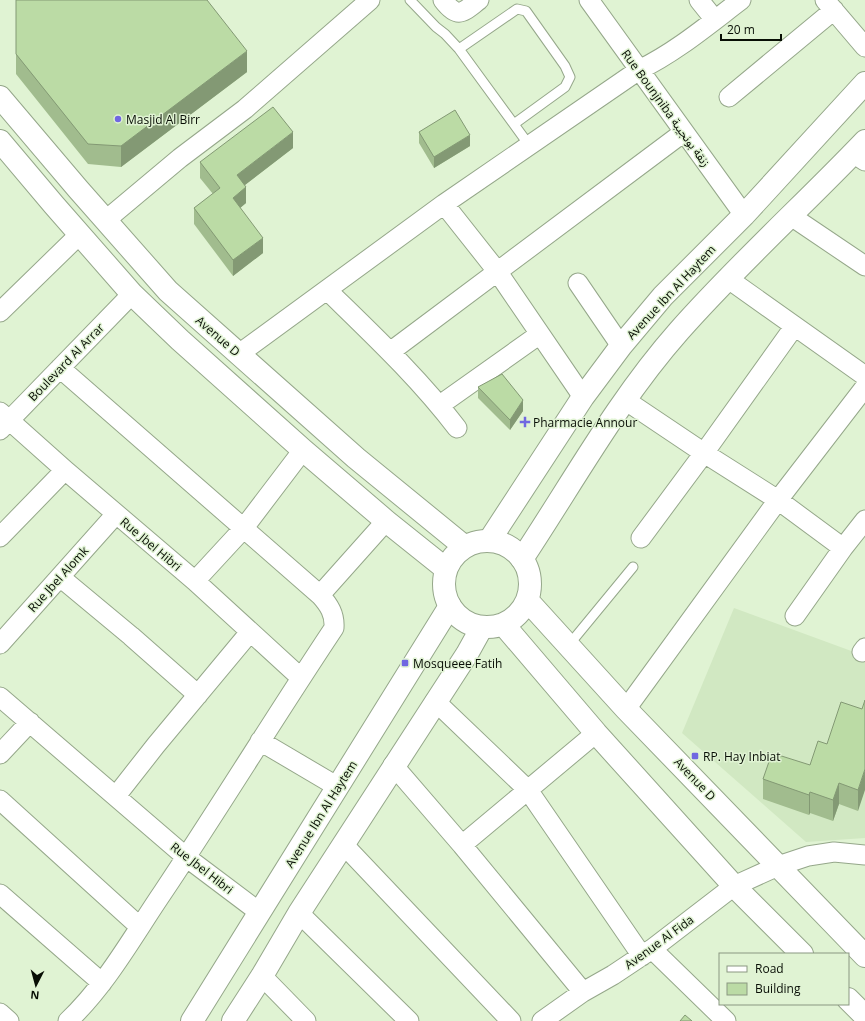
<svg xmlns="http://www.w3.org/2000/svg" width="865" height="1021" viewBox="0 0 865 1021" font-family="'Open Sans','Noto Sans Arabic',sans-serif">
	<rect width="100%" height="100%" fill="#e0f3d3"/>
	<path fill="#d1e8c2" d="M734 608 865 656V838L806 842 682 733Z"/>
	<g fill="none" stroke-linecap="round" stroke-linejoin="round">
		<defs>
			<path id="service" d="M410 0 436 27 445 34 459 49 529 145
				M459 49 517 9 526 11 565 66 570 77 565 87 514 124
				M568 646 633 567"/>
			<path id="minor" d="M443 0C458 20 463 12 479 0
				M589 0 744 215
				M699 0 715 20
				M825 0 865 47
				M729 97 834 10
				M853 153 865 161
				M444 204 497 271 583 397
				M791 216 865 266
				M106 220 180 158 245 109 370 0
				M727 278 865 376
				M578 283 621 346
				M327 290C372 334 419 378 457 428
				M0 312 80 234
				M390 352 684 132
				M239 354 444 204 639 70C676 52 708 25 741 0
				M60 368 320 595C329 605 335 614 334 628 276 715 221 805 163 892 133 936 107 984 68 1021
				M625 400 704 453 778 500 843 548
				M440 405 540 334
				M0 412 65 470 195 581 301 678
				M0 430 132 294
				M0 537 65 470
				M641 538 704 453 794 327
				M60 577 131 636 198 695
				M195 581 243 529 303 450
				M320 595 386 521
				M795 616 843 548 865 520
				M0 644 116 514
				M862 652 865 648
				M0 697 186 857 259 912
				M435 701 528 790 642 956
				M626 709 778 500 865 387
				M260 741 338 787
				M0 754 30 722
				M393 765 462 845 583 992
				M116 796 156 745 250 632
				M0 800 140 927
				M343 844 511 1021
				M462 845 596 733
				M0 894 102 983
				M299 913 409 1021
				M652 949 726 1021
				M262 976 306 1021
				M0 1013 9 1021
				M542 1021 583 992 613 975 652 949 734 886 778 866 808 856 834 852 865 855"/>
			<path id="tertiary" d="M192 1021 450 606
				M233 1021 262 976 299 913 467 654 482 627"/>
			<path id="secondary" d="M489 541 583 397 621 346 663 296 744 215 865 83
				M522 559C573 482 618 400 679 331 738 264 804 205 865 141"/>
			<path id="primary" d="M0 97 78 189 168 291 356 458 465 547
				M0 141 54 205 132 294 180 340 303 450 386 521 446 569
				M444 584a43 43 0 1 1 86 0a43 43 0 1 1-86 0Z
				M527 600 626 709 865 956
				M503 624 596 733 734 886 802 954
				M848 999 865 1016"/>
		</defs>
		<use href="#service" stroke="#95a78a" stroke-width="11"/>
		<use href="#minor" stroke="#95a78a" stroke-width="21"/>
		<use href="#tertiary" stroke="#95a78a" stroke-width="24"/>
		<use href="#secondary" stroke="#95a78a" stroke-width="24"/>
		<use href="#primary" stroke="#95a78a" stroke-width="24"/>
		<use href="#service" stroke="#fff" stroke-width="9"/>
		<use href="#minor" stroke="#fff" stroke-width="19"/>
		<use href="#tertiary" stroke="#fff" stroke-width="22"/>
		<use href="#secondary" stroke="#fff" stroke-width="22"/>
		<use href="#primary" stroke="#fff" stroke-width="22"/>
	</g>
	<path fill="#a1bc8e" d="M16 0 247 72 121 167 88 164 16 74Z
		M419 132 470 146 434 168 419 143Z
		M293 148 245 185 246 203 240 208 263 253 233 276 194 224V208L213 194 200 178V162Z
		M478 387 523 411 510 430 478 398Z
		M862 709 858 811 839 804 833 821 810 813 809 815 763 799V779L810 765 827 744Z"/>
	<path fill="#839974" d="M247 51V72L121 167V146Z
		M293 132V148L237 191V175Z
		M470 135V146L434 168V157Z
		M246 187V203L233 214V198Z
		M263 238V253L233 276V260Z
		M523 400V411L510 430V420Z
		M865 769V790L858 811V790Z
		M839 783V804L833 821V800Z
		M810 792V813L809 815V795Z"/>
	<path fill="#bbdba5" stroke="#839974" d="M16 0H207L247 51 121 146 88 144 16 54Z
		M273 107 293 132 237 175 246 187 233 198 263 238 233 260 194 208 220 188 200 162Z
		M455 110 470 135 434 157 419 132Z
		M502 374 523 400 510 420 478 387Z
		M865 700V769L858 790 839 783 833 800 810 792 809 795 763 779 772 753 810 765 818 741 827 744 841 702 862 709Z
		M685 1015 692 1021H680Z"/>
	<g fill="#7067e1" stroke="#e0f3d3" stroke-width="1.5">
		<circle cx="118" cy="119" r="4"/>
		<path d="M523 416h4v4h4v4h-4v4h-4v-4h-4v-4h4z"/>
		<rect x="401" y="659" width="8" height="8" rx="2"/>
		<rect x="691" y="752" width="8" height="8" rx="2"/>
	</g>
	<g text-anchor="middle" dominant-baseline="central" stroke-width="3" stroke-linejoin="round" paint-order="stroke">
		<g font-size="12" fill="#080e05" stroke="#e0f3d3">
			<text transform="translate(666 108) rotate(54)">Rue Bounjniba زنقة بونجيبة</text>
			<text transform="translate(671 292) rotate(-47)">Avenue Ibn Al Haytem</text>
			<text transform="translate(218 336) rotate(41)">Avenue D</text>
			<text transform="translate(66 362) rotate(-46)">Boulevard Al Arrar</text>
			<text transform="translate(151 544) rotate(40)">Rue Jbel Hibri</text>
			<text transform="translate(58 579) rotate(-48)">Rue Jbel Alomk</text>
			<text transform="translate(695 779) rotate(46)">Avenue D</text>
			<text transform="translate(321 814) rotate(-58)">Avenue Ibn Al Haytem</text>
			<text transform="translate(202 868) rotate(38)">Rue Jbel Hibri</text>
			<text transform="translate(659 942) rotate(-36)">Avenue Al Fida</text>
		</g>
		<g font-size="12" fill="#080e05" stroke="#e0f3d3" text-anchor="start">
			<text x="126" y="119">Masjid Al Birr</text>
			<text x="533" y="422">Pharmacie Annour</text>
			<text x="413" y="663">Mosqueee Fatih</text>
			<text x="703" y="756">RP. Hay Inbiat</text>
		</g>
	</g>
	<rect x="719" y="953" width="130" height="52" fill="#e0f3d3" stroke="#8a9781"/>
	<rect x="727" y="966" width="20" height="6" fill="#ffffff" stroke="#8a9781"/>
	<text x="755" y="973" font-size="12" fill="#080e05">Road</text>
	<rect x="727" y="983" width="20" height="12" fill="#bbdba5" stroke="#8a9781"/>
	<text x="755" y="993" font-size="12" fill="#080e05">Building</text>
	<g transform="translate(36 985) rotate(186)" stroke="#e0f3d3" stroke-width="3" paint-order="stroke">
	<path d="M0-3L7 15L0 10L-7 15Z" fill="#080e05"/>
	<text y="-6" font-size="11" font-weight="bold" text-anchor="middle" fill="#080e05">N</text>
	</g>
	<path d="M721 34v6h60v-6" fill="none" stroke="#080e05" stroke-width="2"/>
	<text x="727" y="34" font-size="12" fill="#080e05" stroke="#e0f3d3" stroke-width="3" paint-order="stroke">20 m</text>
</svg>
